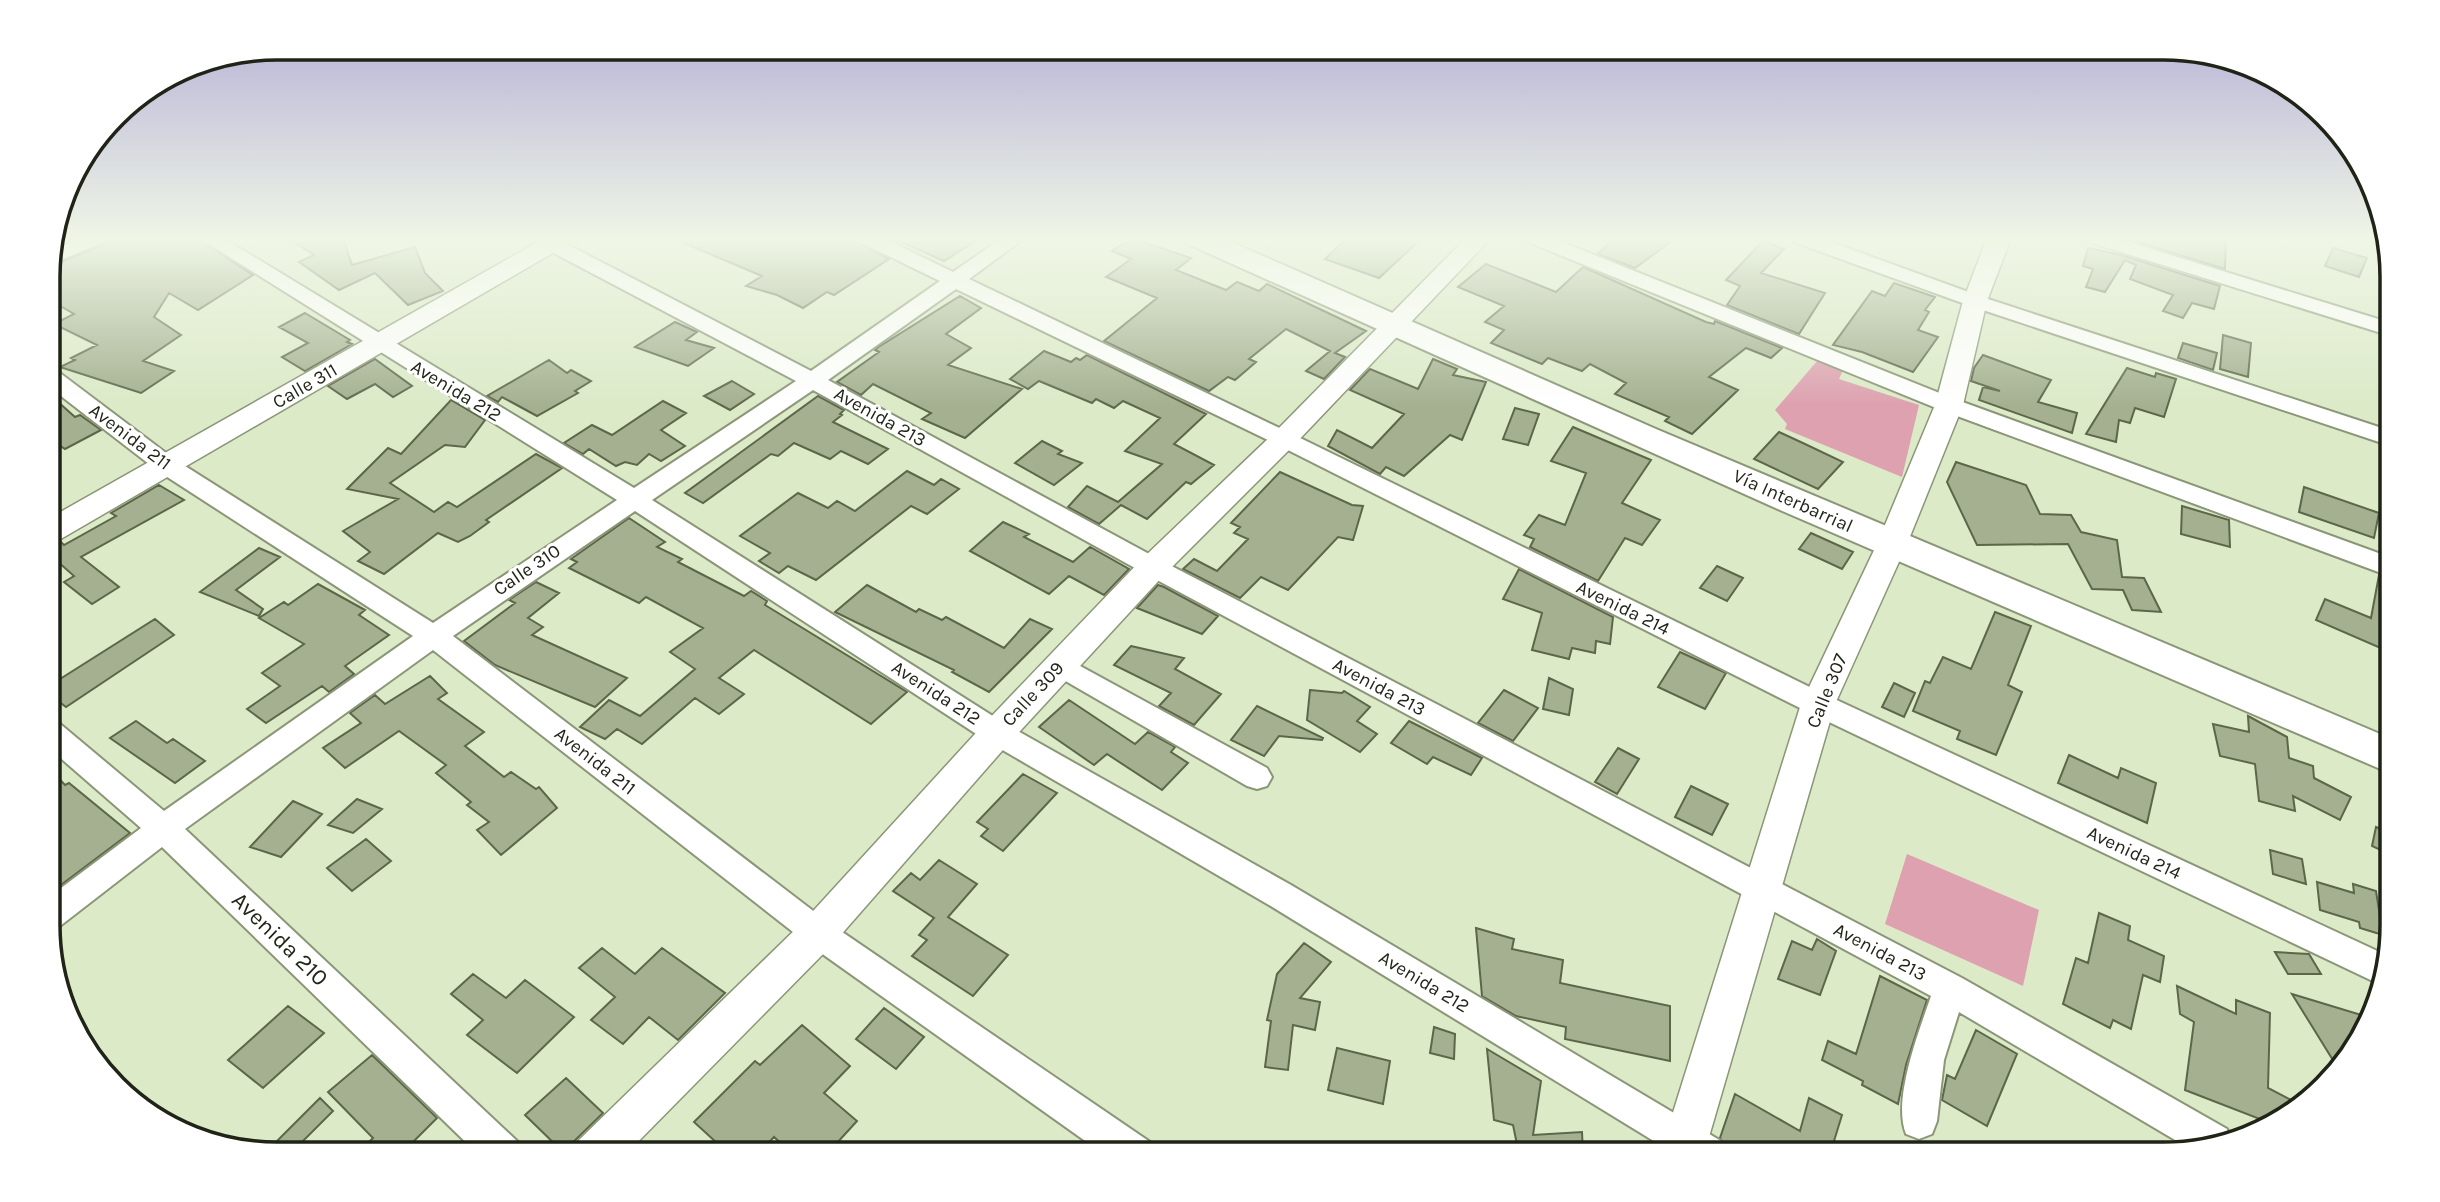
<svg xmlns="http://www.w3.org/2000/svg" width="2440" height="1202" viewBox="0 0 2440 1202" font-family="Karla,sans-serif">
	<rect width="100%" height="100%" fill="#dceac8"/>
	<path fill="#dda1b0" d="M1818 360 1843 370 1839 379 1919 405 1902 477 1785 429 1787 424 1775 410Z
		M1907 854 2039 910 2023 986 1885 924Z"/>
	<path fill="#a4b090" stroke="#5c674a" stroke-width="2" d="M110 238H197L253 275 198 310 169 293 154 317 181 335 143 361 174 371 141 393 60 367 75 360 71 358 97 345 54 324 74 314 48 299V267L105 244Z
		M288 238H343L352 265 415 247 425 273 443 291 408 305 375 273 339 290 299 262 314 255Z
		M672 238H851L889 259 834 295 827 292 803 308 777 295 746 286 762 276Z
		M892 238H980L944 261Z
		M1131 238 1191 258 1176 270 1226 290 1237 282 1259 291 1267 284 1366 331 1335 353 1345 357 1324 379 1306 371 1330 351 1286 329 1249 359 1256 362 1235 380 1228 377 1209 391 1104 341 1157 298 1106 277 1131 259 1112 251Z
		M1347 238H1422L1379 278 1325 259Z
		M1615 238H1676L1635 268 1598 254Z
		M2128 238H2226L2225 269 2127 239Z
		M1763 241 1784 249 1761 273 1825 293 1799 334 1727 305 1740 286 1726 280Z
		M2088 248 2121 255 2220 286 2214 309 2192 303 2183 318 2163 311 2173 295 2130 279 2136 265 2125 260 2105 292 2086 287 2093 269 2083 266Z
		M2333 248 2367 258 2359 277 2325 266Z
		M1486 264 1556 292 1583 267 1706 322 1714 324 1715 321 1782 348 1771 358 1746 348 1709 377 1738 390 1692 434 1665 421 1669 417 1615 394 1626 383 1590 364 1582 371 1548 358 1542 364 1491 343 1504 330 1485 322 1504 306 1458 287Z
		M1894 283 1935 297 1925 310 1929 312 1918 330 1938 337 1913 372 1862 352 1833 345 1872 291 1885 296Z
		M960 296 981 308 946 334 971 348 948 365 1022 389 965 438 922 419 931 413 873 384 861 395 837 382 879 352 875 350 877 348Z
		M305 313 350 340 347 342 352 344 305 371 282 357 308 343 279 327Z
		M675 322 697 332 686 340 714 348 688 366 635 347Z
		M2223 335 2251 343 2248 377 2220 369Z
		M2183 343 2217 353 2213 370 2178 358Z
		M1044 351 1071 362 1076 358 1080 360 1087 355 1206 414 1174 444 1214 465 1191 484 1186 482 1147 519 1121 505 1099 524 1068 507 1087 486 1118 502 1162 464 1125 451 1160 418 1123 401 1114 408 1096 399 1092 403 1039 381 1028 389 1010 379Z
		M1983 355 2051 380 2038 402 2077 413 2072 433 1979 400 1983 387 2000 391 1971 381 1974 368Z
		M375 359 412 386 393 397 375 384 347 399 328 386Z
		M1433 359 1457 369 1453 375 1486 382 1462 440 1450 435 1404 476 1386 467 1380 474 1328 446 1337 430 1372 448 1404 414 1350 390 1370 369 1418 389Z
		M549 360 567 373 571 370 591 381 575 391 578 393 537 416 502 397 498 402 487 396Z
		M2127 368 2155 377 2156 373 2176 379 2164 417 2135 408 2130 423 2119 420 2116 442 2086 434Z
		M732 381 754 394 730 410 704 396Z
		M48 393 75 417 80 415 101 430 65 449 48 438Z
		M818 396 844 410 840 414 842 415 833 422 888 449 868 464 841 451 830 459 794 443 778 456 771 454 703 503 685 493Z
		M451 400 485 420 465 447 445 445 390 483 434 512 448 502 457 507 536 454 562 468 486 520 489 522 470 536 458 542 438 533 384 574 358 561 370 552 343 531 398 499 347 489 388 448 401 454Z
		M663 401 686 413 661 430 685 446 661 461 649 454 637 465 625 462 616 466 589 449 583 454 564 443 592 425 612 435Z
		M1515 408 1539 414 1528 445 1503 439Z
		M1573 427 1651 460 1622 503 1660 520 1642 545 1625 538 1598 581 1530 547 1534 539 1524 535 1539 515 1565 525 1586 473 1551 461Z
		M1779 432 1805 444 1843 462 1818 489 1754 459Z
		M1042 441 1062 451 1058 454 1082 463 1054 485 1015 463Z
		M1956 462 2026 485 2040 514 2071 515 2081 532 2117 540 2122 577 2144 578 2161 612 2132 610 2123 590 2092 589 2068 544 1977 545 1947 482Z
		M907 471 934 485 941 479 959 489 927 514 911 506 816 580 788 566 779 573 759 561 770 553 740 536 798 493 828 508 837 501 855 511Z
		M1280 472 1352 505 1363 506 1353 540 1338 537 1288 590 1261 577 1240 598 1183 569 1194 559 1217 571 1248 539 1234 533 1240 527 1231 523Z
		M159 485 184 500 81 557 119 587 92 604 64 582 74 576 48 553V545L61 542 64 545 116 516 111 513Z
		M2304 487 2379 513 2374 538 2299 512Z
		M2182 506 2229 520 2230 547 2181 534Z
		M629 518 665 542 657 547 682 559 678 562 744 596 751 591 767 601 765 605 907 692 871 724 754 650 719 678 744 694 719 714 695 698 642 744 617 729 605 739 580 727 609 700 640 716 695 669 670 652 703 628 646 597 639 603 569 568 577 562 571 559Z
		M1003 522 1029 534 1024 537 1073 562 1090 547 1129 569 1104 595 1069 576 1049 594 970 551Z
		M1811 533 1853 552 1842 569 1799 549Z
		M259 548 280 557 236 590 263 609 259 616 200 592Z
		M1717 566 1743 578 1727 601 1700 588Z
		M1519 569 1613 617 1610 644 1596 641 1595 653 1572 648 1569 659 1532 650 1542 613 1503 599Z
		M2379 575 2392 579V653L2316 620 2325 599 2371 618Z
		M536 582 559 593 528 618 543 627 532 635 627 678 595 707 495 665 464 641 515 603 509 600Z
		M318 584 365 610 359 615 389 635 345 666 354 674 329 692 322 686 266 723 247 709 280 686 262 673 304 644 259 618 284 602 288 605Z
		M867 585 916 612 919 609 942 620 946 617 1004 648 1030 619 1052 629 989 692 952 672 954 670 835 612Z
		M1158 585 1164 587 1218 616 1202 634 1137 608Z
		M1995 612 2031 626 2008 685 2022 692 1996 755 1957 739 1960 731 1913 711 1925 681 1930 683 1943 657 1971 669Z
		M155 619 174 635 66 707 49 694V686Z
		M1131 646 1184 658 1175 669 1221 694 1194 725 1159 706 1171 693 1114 665Z
		M1680 652 1726 673 1705 709 1658 687Z
		M430 676 447 693 438 699 484 732 465 746 504 777 511 772 536 789 539 787 557 808 501 855 477 830 489 822 467 805 471 802 436 773 446 765 399 731 345 768 323 748 361 723 350 713 375 695 385 704Z
		M1549 678 1573 689 1569 715 1543 709Z
		M1894 683 1915 693 1904 717 1882 707Z
		M1310 690 1342 693 1344 691 1370 707 1357 721 1377 734 1360 752 1307 720Z
		M1504 690 1538 708 1513 741 1478 723Z
		M1069 700 1135 744 1148 732 1175 747 1171 752 1188 763 1162 790 1107 754 1094 765 1039 727Z
		M1257 706 1323 738 1322 740 1279 736 1264 756 1231 740Z
		M2248 716 2287 737 2289 758 2313 766 2314 778 2351 797 2340 820 2293 796 2295 811 2259 801 2255 764 2220 756 2213 724 2249 732Z
		M136 721 167 743 173 739 205 761 175 783 110 738Z
		M1409 721 1482 758 1471 775 1433 757 1427 764 1391 743Z
		M1618 748 1639 759 1617 794 1595 782Z
		M2069 755 2118 778 2121 768 2156 783 2147 823 2058 783Z
		M49 768 65 785 69 783 130 833 49 894Z
		M1023 774 1057 793 1003 851 981 836 988 829 977 822Z
		M1691 786 1728 804 1712 835 1675 817Z
		M357 799 382 809 353 833 328 825Z
		M293 801 322 814 281 857 250 847Z
		M2376 827 2392 834 2393 856 2372 846Z
		M366 839 391 861 352 891 327 868Z
		M2270 850 2302 859 2306 884 2273 874Z
		M939 860 977 884 948 917 1008 955 973 996 912 956 927 940 919 935 934 918 893 891 911 873 920 880Z
		M2317 882 2354 893 2353 884 2376 891 2383 935 2360 928 2359 922 2320 910Z
		M2099 913 2130 926 2128 940 2164 956 2160 982 2143 975 2131 1029 2113 1020 2110 1028 2063 1004 2076 958 2088 963Z
		M1476 928 1514 939 1512 949 1563 960 1560 983 1670 1006V1061L1565 1039 1566 1027 1516 1016 1482 996Z
		M1817 939 1836 951 1820 995 1778 979 1792 941 1812 950Z
		M1304 943 1331 962 1300 998 1320 1002 1315 1030 1293 1025 1288 1070 1265 1067 1271 1021 1267 1020 1277 974Z
		M602 948 635 974 662 948 725 993 678 1040 649 1017 623 1044 591 1020 615 997 579 968Z
		M2275 952 2309 954 2321 974H2288Z
		M473 974 506 998 525 980 574 1017 517 1073 467 1035 483 1020 451 994Z
		M1880 976 1927 1000 1906 1065 1898 1104 1862 1085 1863 1081 1822 1060 1828 1041 1856 1054Z
		M2177 986 2236 1014V1000L2270 1013 2268 1088 2301 1105 2291 1116 2270 1123 2185 1090 2194 1022 2180 1014Z
		M2292 994 2371 1018 2369 1027 2336 1065Z
		M288 1006 324 1033 263 1088 228 1060Z
		M884 1008 924 1037 896 1069 856 1039Z
		M802 1025 850 1066 824 1093 857 1121 826 1155H794L774 1137 757 1155H730L694 1122 755 1061 760 1065Z
		M1434 1027 1455 1034 1454 1059 1430 1053Z
		M1976 1030 2017 1054 1987 1126 1942 1100 1947 1075 1955 1079Z
		M1337 1048 1390 1061 1383 1104 1328 1090Z
		M1487 1049 1541 1081 1533 1135 1582 1132 1583 1154H1519L1513 1125 1494 1120Z
		M372 1055 437 1118 400 1155H356L373 1138 328 1092Z
		M566 1078 603 1113 563 1152 525 1115Z
		M1735 1094 1800 1131 1809 1098 1842 1115 1830 1154H1734L1728 1151 1720 1138Z
		M320 1098 333 1111 289 1155 266 1152Z"/>
	<g fill="none" stroke-linecap="round" stroke-linejoin="round">
		<defs>
			<path id="minor" d="M80 238H107L104 242 48 265 50 251Z
				M199 238H223L634 488 796 381 533 242 530 238H555L811 371 940 281 860 242 857 238H883L953 272 1002 238H1025L969 279 1292 434 1828 696 2386 955 2379 984 1808 712 1276 444 956 289 828 380 1162 561 1962 978 2227 1129 2230 1137 2192 1150 1959 1012 1944 1060 1937 1121 1932 1134 1919 1139 1906 1134C1892 1100 1919 1031 1931 996L1144 573 813 390 652 500 1007 725 1291 885 1721 1141 1726 1154H1675L1269 905 987 741 635 511 453 636 829 923 1150 1142 1155 1155H1105L807 943 433 650 185 829 518 1142 523 1155H479L162 847 60 926 49 930V897L141 828 49 748V720L59 723 164 811 413 636 158 471 48 386V368L56 370 174 459 433 623 617 500Z
				M1525 238H1552L1957 400 2392 558V577L1941 410 1528 242Z
				M1791 238H1820L1982 297 2391 431V446L1968 305 1794 242Z
				M2086 238H2116L2391 323V336L2089 242Z
				M1060 655 1267 768 1272 777 1267 786 1257 789 1247 786 1050 672 1046 665 1050 658Z"/>
			<path id="tertiary" d="M545 238H574L570 243 59 540 48 543V519Z
				M1466 238H1491L1294 445 1164 575 1009 743 832 945 625 1155H572L579 1140 804 921 985 723 1142 559 1274 433Z
				M1987 238H2011L1987 301 1963 405 1907 544 1835 704 1704 1154H1660L1801 704 1877 544 1935 405 1963 301Z"/>
			<path id="primary" d="M1184 238H1222L1656 429 2392 739V774L1780 510 1188 244Z"/>
		</defs>
		<use href="#minor" stroke="#8a9677" stroke-width="4"/>
		<use href="#tertiary" stroke="#8a9677" stroke-width="3"/>
		<use href="#primary" stroke="#8a9677" stroke-width="4"/>
		<use href="#minor" fill="#fff" fill-rule="evenodd"/>
		<use href="#tertiary" fill="#fff" fill-rule="evenodd"/>
		<use href="#primary" fill="#fff" fill-rule="evenodd"/>
	</g>
	<linearGradient id="sky" x2="0" y2="1"><stop stop-color="#b1acd5"/><stop offset="0.59" stop-color="#eff6e6"/><stop offset="1" stop-color="#eff6e6" stop-opacity="0"/></linearGradient>
	<rect width="2440" height="406" fill="url(#sky)"/>
	<g text-anchor="middle" dominant-baseline="central" stroke-width="6" stroke-linejoin="round" paint-order="stroke">
		<g font-size="19" fill="#1f2417" stroke="#fff">
			<text transform="translate(305 386) rotate(-30)">Calle 311</text>
			<text transform="translate(456 391) rotate(31)">Avenida 212</text>
			<text transform="translate(880 417) rotate(29)">Avenida 213</text>
			<text transform="translate(130 437) rotate(37)">Avenida 211</text>
			<text transform="translate(1793 501) rotate(24)">Vía Interbarrial</text>
			<text transform="translate(527 570) rotate(-34)">Calle 310</text>
			<text transform="translate(1623 608) rotate(26)">Avenida 214</text>
			<text transform="translate(1379 687) rotate(28)">Avenida 213</text>
			<text transform="translate(1827 691) rotate(-68)">Calle 307</text>
			<text transform="translate(936 693) rotate(33)">Avenida 212</text>
			<text transform="translate(1033 694) rotate(-47)">Calle 309</text>
			<text transform="translate(595 761) rotate(38)">Avenida 211</text>
			<text transform="translate(2134 853) rotate(25)">Avenida 214</text>
			<text transform="translate(1880 952) rotate(28)">Avenida 213</text>
			<text transform="translate(1424 982) rotate(31)">Avenida 212</text>
		</g>
		<g font-size="23" fill="#1f2417" stroke="#fff">
			<text transform="translate(280 939) rotate(44)">Avenida 210</text>
		</g>
	</g>
	<path d="M0 0H2440V1202H0ZM277 60H2163A217 217 0 0 1 2380 277V925A217 217 0 0 1 2163 1142H277A217 217 0 0 1 60 925V277A217 217 0 0 1 277 60Z" fill="#fff" fill-rule="evenodd"/>
	<path fill="none" stroke="#1f2417" stroke-width="3.5" d="M277 60H2163A217 217 0 0 1 2380 277V925A217 217 0 0 1 2163 1142H277A217 217 0 0 1 60 925V277A217 217 0 0 1 277 60Z"/>
</svg>
